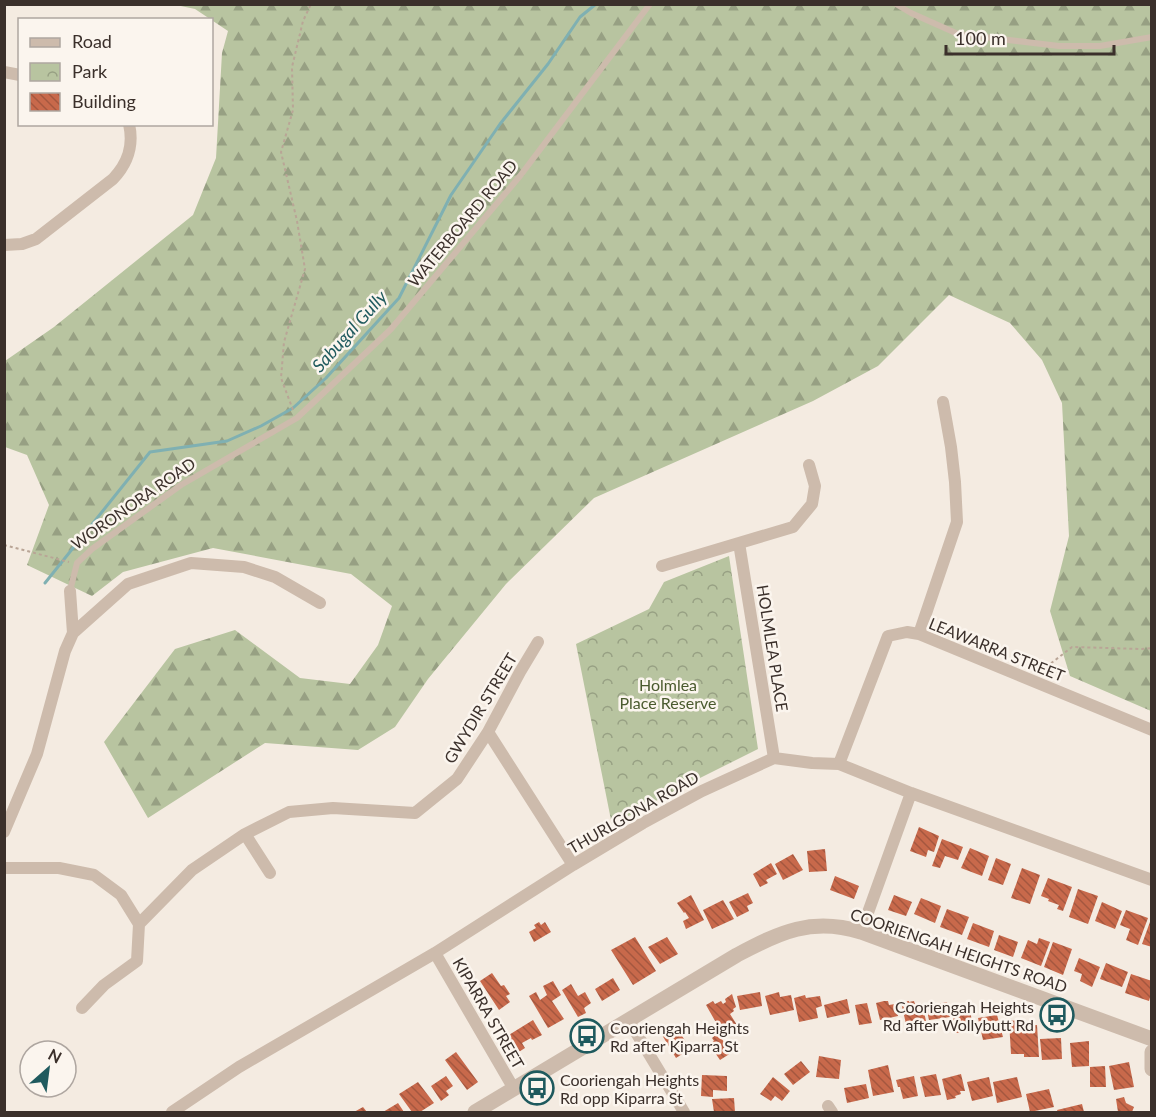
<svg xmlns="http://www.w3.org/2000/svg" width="1156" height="1117" viewBox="0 0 1156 1117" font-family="Lato,sans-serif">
	<defs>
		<pattern id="forest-firs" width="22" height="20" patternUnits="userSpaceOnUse" patternTransform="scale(1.5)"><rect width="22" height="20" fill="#b8c4a0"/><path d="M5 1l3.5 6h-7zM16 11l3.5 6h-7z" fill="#97a083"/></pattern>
		<pattern id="park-crowns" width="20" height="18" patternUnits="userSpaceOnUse" patternTransform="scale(1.5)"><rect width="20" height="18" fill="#b8c4a0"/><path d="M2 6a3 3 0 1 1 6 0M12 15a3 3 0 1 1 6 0" fill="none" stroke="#97a083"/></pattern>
		<pattern id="building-back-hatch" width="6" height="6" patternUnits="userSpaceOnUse" patternTransform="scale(1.5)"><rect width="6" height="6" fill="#c8694b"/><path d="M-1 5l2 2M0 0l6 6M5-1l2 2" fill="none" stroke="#a4573f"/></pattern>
	</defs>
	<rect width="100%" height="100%" fill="#f4ebe1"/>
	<path fill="url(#forest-firs)" d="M176 5H1151V711L1070 676 1050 611 1069 536 1062 403 1042 360 1010 323 949 295 878 366 813 401 594 498 506 584 428 679 395 727 358 750 265 743 148 818 104 742 175 649 235 630 300 678 350 684 378 645 392 606 351 574 213 548 123 572 92 596 27 565 49 505 27 455 5 447V361L54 327 193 215 216 158 222 53 228 31 195 9Z"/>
	<path fill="url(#park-crowns)" d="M729 556 758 749 676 790 612 825 576 644 649 609 664 582Z"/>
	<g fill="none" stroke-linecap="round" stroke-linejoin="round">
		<path stroke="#7fb0b2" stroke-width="3" d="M45 583 150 452 227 441 261 426 293 408 326 378 399 298 451 195 500 124 548 64 580 17 596 4"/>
	</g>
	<path fill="url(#building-back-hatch)" d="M919 827 939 836 934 852 928 850 926 857 910 851Z
		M942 839 963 847 958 860 945 856 940 868 932 866Z
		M970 848 989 856 982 876 961 868Z
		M825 849 827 871 809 872 807 851Z
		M793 854 803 870 783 880 775 864Z
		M996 858 1011 864 1003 885 988 880Z
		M771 863 777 874 766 880 768 883 760 887 753 874Z
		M1022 868 1040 875 1030 904 1011 898Z
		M835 876 859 886 854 899 830 890Z
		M1048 878 1072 887 1063 911 1057 909 1059 905 1048 901 1049 899 1041 896Z
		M1078 889 1098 896 1088 924 1069 917Z
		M748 893 753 903 747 906 749 911 737 917 729 902Z
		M691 895 704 920 686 929 683 921 689 918 685 912 684 913 677 903Z
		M894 895 912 902 906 916 888 910Z
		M921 898 941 906 935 923 914 914Z
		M723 900 734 919 712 929 703 910Z
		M1102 902 1122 911 1115 929 1095 921Z
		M947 909 969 917 962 935 940 927Z
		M1126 910 1148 918 1138 945 1126 940 1130 929 1120 925Z
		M1151 919H1152V947L1142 944Z
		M539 922 541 925 545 922 551 932 534 942 529 932 536 928 534 925Z
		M973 923 994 931 989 947 967 939Z
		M999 935 1018 942 1013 957 994 950Z
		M635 937 656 971 633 985 611 950Z
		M667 937 678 954 660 964 648 947Z
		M1039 938 1050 942 1041 966 1021 958 1028 940 1037 944Z
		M1053 942 1072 949 1063 975 1044 967Z
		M1079 958 1100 967 1092 987 1080 981 1082 974 1074 971Z
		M1106 963 1128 972 1122 987 1100 979Z
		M492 973 501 986 504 985 510 994 506 996 510 1002 499 1010 480 981Z
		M1131 974 1152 981V991L1149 1001 1125 993Z
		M613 978 620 990 602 1001 595 989Z
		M553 981 561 995 552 1001 564 1019 548 1028 529 996 536 992 540 1000 547 995 543 986Z
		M571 984 578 996 585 992 591 1003 584 1008 586 1013 578 1017 562 990Z
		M760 992 762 1006 740 1010 737 996Z
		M779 992 780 997 791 995 794 1010 770 1015 765 996Z
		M732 994 736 1007 733 1009 734 1011 730 1014 737 1025 722 1033 706 1005 713 1001 715 1004 721 1001 723 1004 726 1002 725 999Z
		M805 995 806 998 820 996 822 1006 816 1008 818 1018 799 1022 794 998Z
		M847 999 850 1013 827 1018 824 1005Z
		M884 1001H888L889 1005 895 1004 898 1016 880 1020 876 1003Z
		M909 1001V1002L914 1001 915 1004 922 1003 926 1021 906 1024 901 1002Z
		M947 1002 950 1017 929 1020 926 1006Z
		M867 1003 872 1023 859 1025 855 1005Z
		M970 1011 974 1031 956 1033 952 1014Z
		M997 1015 1003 1037 983 1040 978 1018Z
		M533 1020 542 1035 532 1040 531 1038 522 1043 525 1048 514 1055 504 1038Z
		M1023 1020V1025H1037L1039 1057H1024V1054H1011L1009 1021Z
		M676 1026 690 1049 676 1058 662 1035Z
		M718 1033 731 1053 720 1060 709 1044 714 1041 712 1038Z
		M1061 1038 1062 1059 1042 1060 1040 1039Z
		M1089 1041V1066L1072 1067 1070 1043Z
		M456 1052 478 1082 467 1090 445 1060Z
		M819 1056 841 1060 839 1079 816 1077Z
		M801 1061 810 1072 793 1085 784 1074Z
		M1129 1062 1134 1087 1114 1090 1109 1066Z
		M888 1065 894 1092 873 1096 868 1070Z
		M1105 1066 1106 1087H1090V1067Z
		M936 1074 941 1095 925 1097 920 1077Z
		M961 1074 965 1091H960L961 1094 955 1096 956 1098 947 1100 942 1079Z
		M702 1075 727 1076V1091L713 1090V1097L701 1096Z
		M446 1076 453 1086 446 1091 449 1095 441 1101 431 1086Z
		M914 1076 918 1096 903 1099 900 1087H898L896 1080Z
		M773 1077 790 1091 782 1101 775 1096 771 1101 760 1094Z
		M989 1077 993 1096 972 1101 967 1082Z
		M1017 1077 1022 1097 997 1103 993 1082Z
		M418 1082 434 1103 420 1112H412L399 1094Z
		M866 1084 869 1098 847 1103 844 1088Z
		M1049 1089 1054 1107 1030 1112 1026 1094Z
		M1124 1097 1126 1103 1134 1107 1132 1112H1118L1116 1099Z
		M734 1098 735 1112H714L712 1099Z
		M398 1103 404 1112H383Z
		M1082 1104 1084 1112H1058L1057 1110Z
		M363 1107 367 1112H354Z"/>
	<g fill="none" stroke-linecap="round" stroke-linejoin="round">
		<path stroke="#b9a596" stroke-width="2" stroke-dasharray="3 3" stroke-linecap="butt" d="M293 410 281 378 284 342 305 269 297 221 281 152 293 110 292 67 303 21 311 4
			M4 545 69 562
			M1043 672 1045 668 1072 647 1142 649 1152 648"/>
		<path stroke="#cdbbac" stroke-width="6" d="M896 4 911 13 958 34 1059 46H1100L1152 37
			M70 591 77 563 92 549 181 485 297 418 391 329 520 176 650 4"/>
		<path stroke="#cdbbac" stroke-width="12" d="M4 72 20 75
			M4 245 22 244 36 239 113 179C128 163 134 146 129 124
			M739 543 774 758
			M662 566 793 527 812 504 815 486 809 465
			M73 633 128 584 191 563 244 567 275 577 320 603
			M919 634 957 522 955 482 951 447 943 402
			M488 732 573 865
			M839 764 888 636 907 632 919 634 1152 730
			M4 832 37 754 65 651 73 633 70 591
			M245 834 270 873
			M4 868H59L94 875 121 895 139 924 192 870 245 834 289 812 333 808 415 813 457 779 488 732 520 672 538 642
			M861 932 911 793
			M435 953 514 1089
			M82 1008 104 985 137 961 139 924
			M629 1021 684 1112
			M828 1106 832 1112
			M172 1112 239 1067 435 953 573 865 643 823 702 791 774 758 812 763 839 764 911 793 1152 880"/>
		<path stroke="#cdbbac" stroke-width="15" d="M1152 1052V1069
			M475 1112 737 955C780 932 812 917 861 932L1152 1039"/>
	</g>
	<defs>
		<symbol id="bus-ring" viewBox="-11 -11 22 22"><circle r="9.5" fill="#fbf5ee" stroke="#1f5a5e" stroke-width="1.5"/><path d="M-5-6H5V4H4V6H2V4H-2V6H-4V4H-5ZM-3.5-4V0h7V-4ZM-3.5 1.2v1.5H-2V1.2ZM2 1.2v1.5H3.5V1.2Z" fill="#1f5a5e"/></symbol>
	</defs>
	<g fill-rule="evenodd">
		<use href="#bus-ring" x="1038" y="996" width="38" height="38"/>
		<use href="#bus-ring" x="568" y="1017" width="38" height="38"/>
		<use href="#bus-ring" x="518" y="1069" width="38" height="38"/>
	</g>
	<g text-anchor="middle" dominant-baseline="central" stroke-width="5" stroke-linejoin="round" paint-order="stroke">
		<g font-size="16" fill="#3b302b" stroke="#fbf5ee">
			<text transform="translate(462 223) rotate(-50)">WATERBOARD ROAD</text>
			<text transform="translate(133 503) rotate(-35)">WORONORA ROAD</text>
			<text transform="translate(773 648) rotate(81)">HOLMLEA PLACE</text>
			<text transform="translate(997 649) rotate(22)">LEAWARRA STREET</text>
			<text transform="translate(480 708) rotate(-59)">GWYDIR STREET</text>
			<text transform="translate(633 812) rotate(-30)">THURLGONA ROAD</text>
			<text transform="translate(959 950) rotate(19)">COORIENGAH HEIGHTS ROAD</text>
			<text transform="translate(489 1013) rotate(60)">KIPARRA STREET</text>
		</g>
		<g font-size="16" fill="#4a5a2e" stroke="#fbf5ee">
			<text x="668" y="684">Holmlea<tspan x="668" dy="18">Place Reserve</tspan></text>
		</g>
		<g font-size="16" fill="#3b302b" stroke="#fbf5ee" text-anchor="start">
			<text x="1034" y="1006" text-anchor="end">Cooriengah Heights<tspan x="1034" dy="18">Rd after Wollybutt Rd</tspan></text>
			<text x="610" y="1027">Cooriengah Heights<tspan x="610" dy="18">Rd after Kiparra St</tspan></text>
			<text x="560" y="1079">Cooriengah Heights<tspan x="560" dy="18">Rd opp Kiparra St</tspan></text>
		</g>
		<g font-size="18" font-style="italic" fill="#1f5a5e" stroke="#fbf5ee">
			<text transform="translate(349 331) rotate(-48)">Sabugal Gully</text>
		</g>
	</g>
	<rect width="1156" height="1117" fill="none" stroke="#3b302b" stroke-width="12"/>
	<rect x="18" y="18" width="195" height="108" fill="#fbf5ee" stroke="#aea6a0" stroke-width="1.5"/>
	<rect x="30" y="38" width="30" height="9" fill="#cdbbac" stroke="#aea6a0" stroke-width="1.5"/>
	<text x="72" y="48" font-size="18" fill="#3b302b">Road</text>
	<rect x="30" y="63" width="30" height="18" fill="url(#park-crowns)" stroke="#aea6a0" stroke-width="1.5"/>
	<text x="72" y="78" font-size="18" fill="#3b302b">Park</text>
	<rect x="30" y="93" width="30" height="18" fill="url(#building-back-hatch)" stroke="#aea6a0" stroke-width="1.5"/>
	<text x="72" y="108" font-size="18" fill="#3b302b">Building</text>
	<g transform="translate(48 1069) rotate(28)"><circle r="28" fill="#fbf5ee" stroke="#aea6a0" stroke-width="1.5"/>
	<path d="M0-4.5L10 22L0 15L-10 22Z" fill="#1f5a5e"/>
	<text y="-9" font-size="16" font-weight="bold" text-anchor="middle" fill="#3b302b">N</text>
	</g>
	<path d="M946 45v9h168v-9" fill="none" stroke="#3b302b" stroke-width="3"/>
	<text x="955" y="45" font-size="18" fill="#3b302b" stroke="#fbf5ee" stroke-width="4.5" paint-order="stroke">100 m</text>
</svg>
